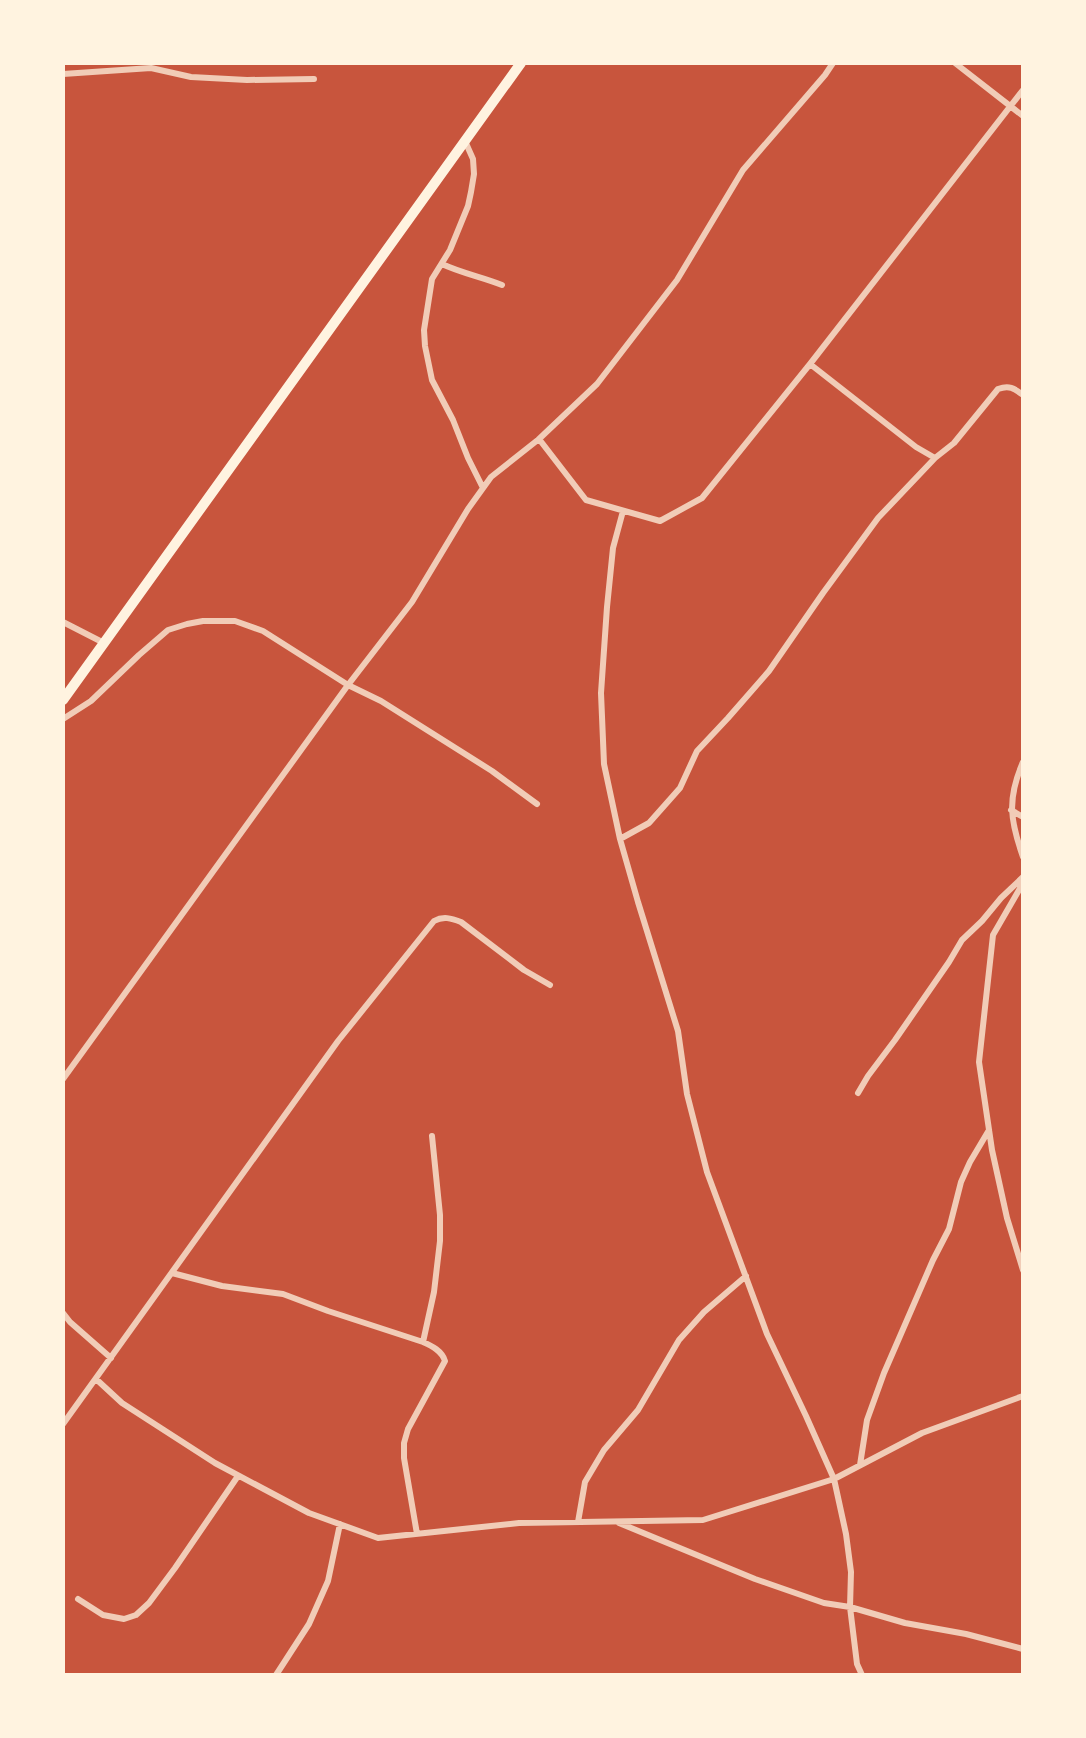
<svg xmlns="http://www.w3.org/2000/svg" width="1086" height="1738" viewBox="0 0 1086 1738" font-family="Roboto,sans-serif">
	<rect width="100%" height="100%" fill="#c8553d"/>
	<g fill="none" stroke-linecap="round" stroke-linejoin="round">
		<path stroke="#f1ccb7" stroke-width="6" d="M955 63 1023 116
			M63 74 151 68 191 77 247 80 314 79
			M465 141 473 159 474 174 471 192 468 206 450 250 432 279 424 330 425 346 432 380 453 420 468 458 483 488
			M442 264C461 273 482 277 502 285
			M810 364 916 447 935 458 954 443 998 389C1009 385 1014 388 1023 395
			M539 439 586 500 660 521 702 498 810 364 1023 90
			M623 511 613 548 607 607 601 693 604 764 620 839 638 902 678 1031 687 1094 707 1172 767 1334 806 1416 834 1479 846 1534 851 1572 850 1607 857 1664 862 1675
			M63 622 104 643
			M63 719 91 701 139 655 168 630 187 624 203 621H235L263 631 348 685 381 701 492 771 537 804
			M1023 762C1007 799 1010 820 1023 857
			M1011 810 1023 817
			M620 839 649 823 680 788 697 751 728 718 769 671 823 593 878 518 935 458
			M1023 883 993 935 979 1062 992 1150 1007 1218 1023 1270
			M63 1079 348 685 412 602 468 509 491 477 539 439 597 384 677 280 743 170 825 75 833 63
			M858 1093 868 1076 895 1040 949 962 962 940 982 921 1001 898 1023 877
			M172 1273 222 1286 283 1294 328 1311 423 1342C432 1346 442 1351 445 1361L408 1429 404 1443V1458L417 1534
			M63 1313 70 1322 111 1358
			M423 1342 434 1292 440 1241V1215L432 1136
			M96 1379 122 1403 215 1463 309 1513 378 1538 519 1523 703 1520 834 1479 922 1433 1023 1396
			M63 1424 338 1041 434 921C443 916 451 918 461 922L524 970 550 985
			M860 1465 867 1420 884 1373 933 1260 949 1229 961 1182 970 1162 989 1130
			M578 1522 585 1482 604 1450 638 1410 679 1340 704 1312 746 1276
			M619 1523 755 1579 824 1603 850 1607 905 1623 966 1634 1023 1649
			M78 1599 103 1615 124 1619 136 1615 149 1603 175 1568 238 1476
			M276 1675 309 1624 328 1581 340 1524"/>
		<path stroke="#fff3e0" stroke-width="10" d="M63 700 521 63"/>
	</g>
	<rect width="1086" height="1738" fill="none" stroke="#fff3e0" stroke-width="130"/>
</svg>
